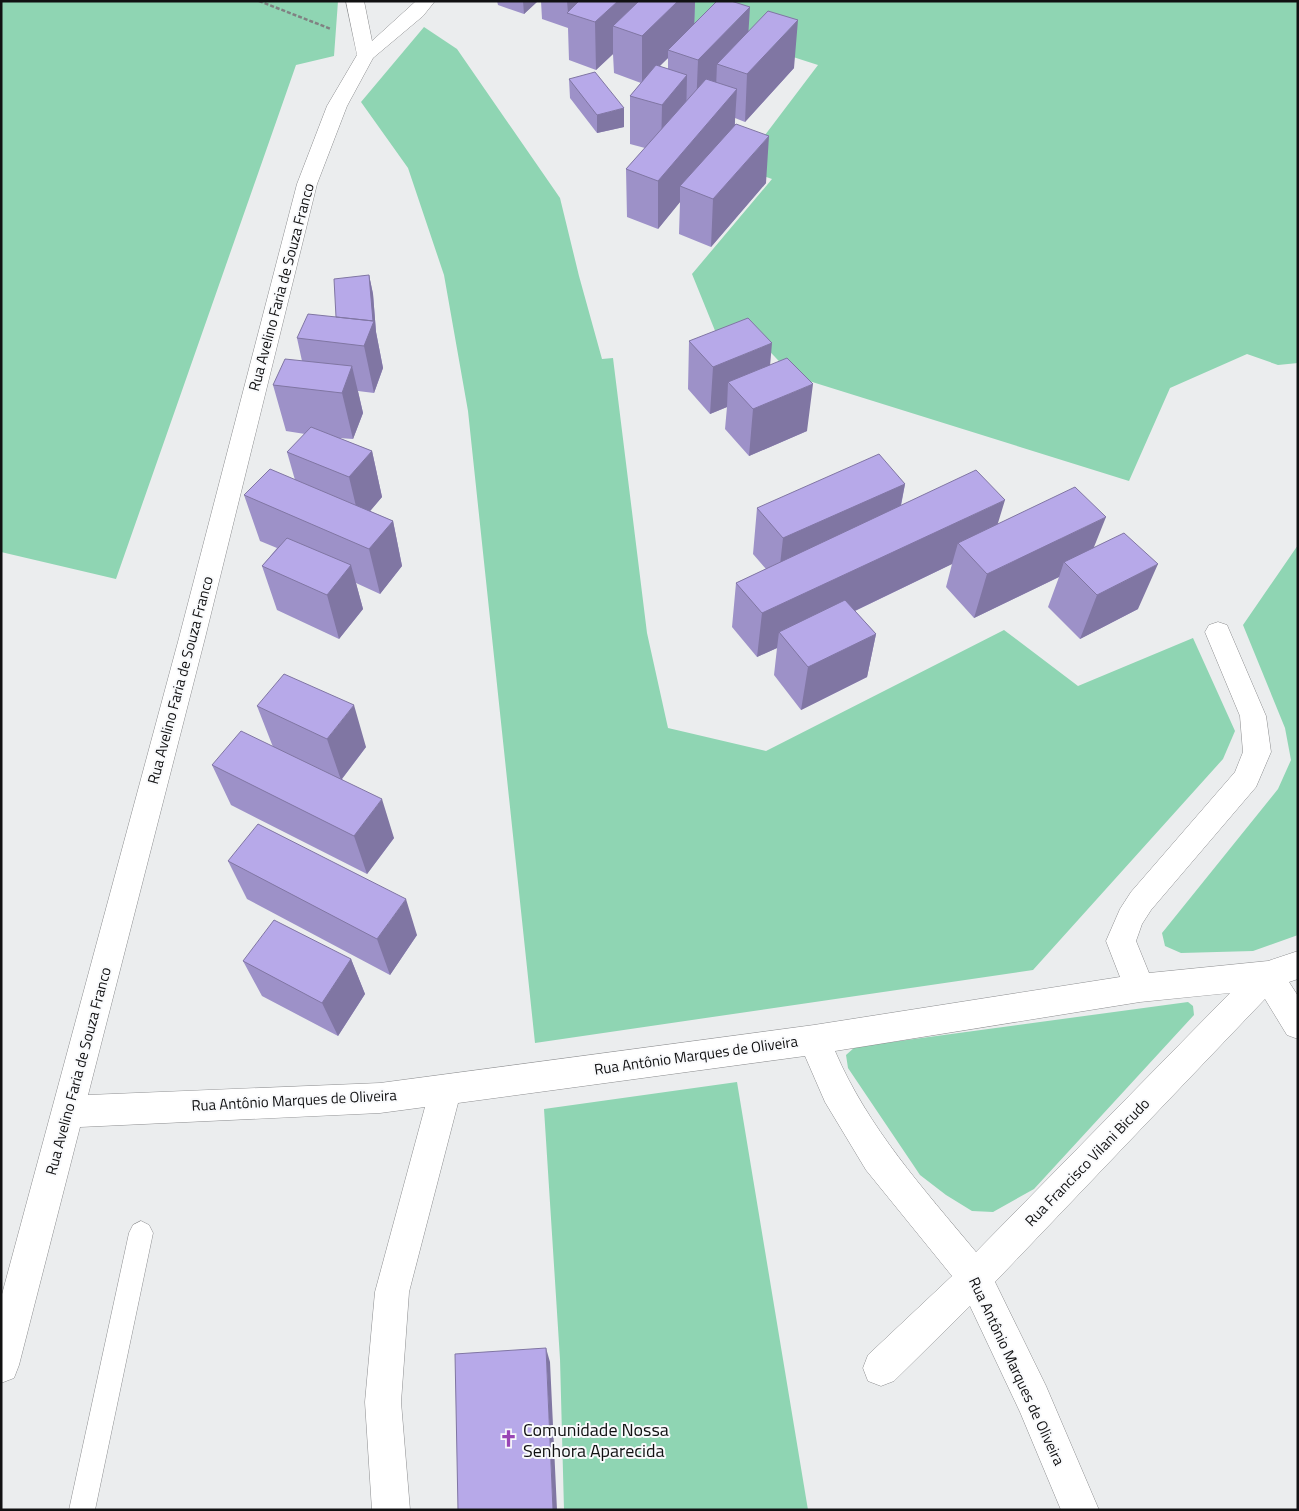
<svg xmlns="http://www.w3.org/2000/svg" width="1299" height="1511" viewBox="0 0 1299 1511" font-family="'Titillium Web',sans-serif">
	<rect width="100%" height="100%" fill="#ebedee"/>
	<path fill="#8fd5b3" d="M1 1H338L334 56 296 65 116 579 1 552Z
		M620 1H1298V363L1278 365 1247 354 1170 388 1129 481 793 376 759 340 720 343 692 274 772 179 740 168 818 65Z
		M424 27 457 49 560 198 579 276 602 359 613 358 647 633 668 728 766 751 1004 630 1078 686 1193 638 1235 731 1223 759 1033 970 535 1043 468 411 444 275 408 168 361 102Z
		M1298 545V935L1253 951 1181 953 1165 946 1162 933 1278 789 1291 760 1285 728 1243 625Z
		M1188 1002 1193 1006 1194 1015 1034 1189 993 1212 972 1211 946 1195 920 1175 848 1068 846 1055 855 1047Z
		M737 1082 808 1510H564L560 1359 544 1109Z"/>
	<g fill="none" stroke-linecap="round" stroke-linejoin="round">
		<defs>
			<path id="service" d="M141 1221 149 1225 153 1233 95 1510H69L129 1233 133 1225Z"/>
			<path id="minor" d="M346 1H364L372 41 416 1H435L423 16 373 58 347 106 317 184 205 638 88 1095 380 1083 814 1025 1120 977 1106 941 1120 909 1131 892 1235 772 1243 752 1240 716 1205 632 1209 625 1218 622 1227 625 1266 716 1271 752 1256 787 1151 910 1142 924 1136 941 1149 973 1268 961 1298 951V979L1289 982 1298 996V1039L1287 1035 1265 999 995 1282 1046 1386 1099 1510H1061L1020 1412 970 1306 894 1381 881 1386 868 1381 863 1368 868 1355 952 1276 866 1170 825 1102 805 1056 458 1103 409 1292 401 1402 410 1510H372L365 1402 375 1292 425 1107 380 1113 80 1127 19 1365 14 1378 1 1383V1298L179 638 297 184 327 106 357 55ZM1230 993 976 1252C923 1188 868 1128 835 1051L1140 1002Z"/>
		</defs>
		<use href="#service" stroke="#8d8e90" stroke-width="1"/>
		<use href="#minor" stroke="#8d8e90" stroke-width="1"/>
		<path stroke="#808182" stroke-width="2.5" stroke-dasharray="4 2" stroke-linecap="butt" d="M259 1 331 29"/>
		<use href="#service" fill="#fff" fill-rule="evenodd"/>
		<use href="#minor" fill="#fff" fill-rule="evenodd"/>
	</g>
	<path fill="#9d91c8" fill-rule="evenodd" d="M497 1H538L524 14 498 5Z
		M541 1H695L694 24 749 31 794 68 745 122 735 118V126L766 183 711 247 679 234 680 202 658 229 627 217 626 169 645 148 630 144V96L641 83 614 73 613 54 596 70 569 60 568 28 542 19ZM668 58V69L659 66Z
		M569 79 624 127 597 133 570 98Z
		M369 275 373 294 376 332 383 368 374 393 358 391 363 413 353 439 339 438 372 451 382 497 370 511 393 521 402 566 380 594 356 583 363 609 339 639 277 610 262 566 277 548 260 541 244 495 295 480 287 452 305 434 286 431 273 385 302 361 297 338 336 317Z
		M689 341 770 365 807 431 749 456 725 429 727 407 710 414 688 389Z
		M905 484 901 506 998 524 1094 547 1138 609 1080 639 1048 607 1059 577 974 618 946 587 952 564 855 611 876 634 867 677 801 710 774 675 777 648 757 657 732 627 736 583 766 569 753 554 757 508Z
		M257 706 366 747 342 779 394 838 367 874 231 805 212 765 273 747Z
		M228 861 417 935 390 975 247 899Z
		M351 959 365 994 338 1036 262 996 243 961Z"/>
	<path fill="#8076a3" d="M523 1H538L524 14Z
		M567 1H595L568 13Z
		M618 1H650L613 26V54L596 70 595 22Z
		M678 1H695L694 32 668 50V58L642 84V36Z
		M750 7 747 55 717 64 716 88 696 108 698 60Z
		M798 20 794 68 745 122 747 74Z
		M687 75 686 123 661 153 662 105Z
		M737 89 734 136 680 186V202L658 229V181Z
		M624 108V127L597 133V115Z
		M769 136 766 183 711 247 713 199Z
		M369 275 373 294 376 332 383 368 374 393 364 346Z
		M772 343 768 390 728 382 727 407 710 414 713 367Z
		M352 366 363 413 353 439 342 393Z
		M813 384 807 431 749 456 753 409Z
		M372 451 382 497 360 523 349 477Z
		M905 484 896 529 778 583 783 538Z
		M1005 500 991 546 958 543 952 564 788 643 779 632 777 648 757 657 762 613Z
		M1106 517 1088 562H1064L1059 577 974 618 987 574Z
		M393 521 402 566 380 594 369 549Z
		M1158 564 1138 609 1080 639 1097 595Z
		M351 565 363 609 339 639 327 595Z
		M876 634 867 677 801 710 808 667Z
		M354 705 366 747 341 780 327 739Z
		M382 799 394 838 367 874 354 836Z
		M406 899 417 935 390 975 377 939Z
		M351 959 365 994 338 1036 322 1003Z
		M546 1348 550 1362 557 1510H553Z"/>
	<path fill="#b7a9e9" stroke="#8076a3" d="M579 1H618L595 22 567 13Z
		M639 1H678L642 36 613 26Z
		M717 1H731L750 7 698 60 668 50Z
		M768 11 798 20 747 74 717 64Z
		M656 65 687 75 662 105 630 96Z
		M595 72 624 108 597 115 569 79Z
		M706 79 737 89 658 181 626 169Z
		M736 124 769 136 713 199 680 186Z
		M369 275 373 321 336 317 334 279Z
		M308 314 374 321 364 346 297 338Z
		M748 318 772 343 713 367 689 341Z
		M787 358 813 384 753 409 728 382Z
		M285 359 352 366 342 393 273 385Z
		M311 427 372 451 349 477 287 452Z
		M879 454 905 484 783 538 757 508Z
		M270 469 393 521 369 549 244 495Z
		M976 470 1005 500 762 613 736 583Z
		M1075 487 1106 517 987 574 958 543Z
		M1124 533 1158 564 1097 595 1064 562Z
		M287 538 351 565 327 595 262 566Z
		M845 600 876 634 808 667 779 632Z
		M284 674 354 705 327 739 257 706Z
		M241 731 382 799 354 836 212 765Z
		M258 824 406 899 377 939 228 861Z
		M274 920 351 959 322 1003 243 961Z
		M546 1348 553 1510H458L455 1354Z"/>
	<defs>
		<symbol id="church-bare" viewBox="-9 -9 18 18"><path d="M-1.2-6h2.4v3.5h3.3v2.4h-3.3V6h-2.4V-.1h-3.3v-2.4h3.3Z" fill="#9946b5" stroke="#f9fafc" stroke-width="2.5" paint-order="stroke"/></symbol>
	</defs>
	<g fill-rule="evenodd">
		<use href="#church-bare" x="496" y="1426" width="25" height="25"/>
	</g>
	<g text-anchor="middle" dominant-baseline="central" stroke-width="4" stroke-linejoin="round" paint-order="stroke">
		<g font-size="15" fill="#111112" stroke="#f9fafc">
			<text transform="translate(281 287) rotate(-75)">Rua Avelino Faria de Souza Franco</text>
			<text transform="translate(180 680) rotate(-75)">Rua Avelino Faria de Souza Franco</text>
			<text transform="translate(696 1055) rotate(-8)">Rua Antônio Marques de Oliveira</text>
			<text transform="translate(78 1071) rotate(-75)">Rua Avelino Faria de Souza Franco</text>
			<text transform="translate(294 1100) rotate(-3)">Rua Antônio Marques de Oliveira</text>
			<text transform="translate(1087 1162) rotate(-46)">Rua Francisco Vilani Bicudo</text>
			<text transform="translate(1017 1371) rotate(65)">Rua Antônio Marques de Oliveira</text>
		</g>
		<g font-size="18" fill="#111112" stroke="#f9fafc" text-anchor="start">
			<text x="523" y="1429">Comunidade Nossa<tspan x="523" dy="21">Senhora Aparecida</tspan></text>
		</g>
	</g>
	<rect width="1299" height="1511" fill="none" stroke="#111112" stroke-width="5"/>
</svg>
